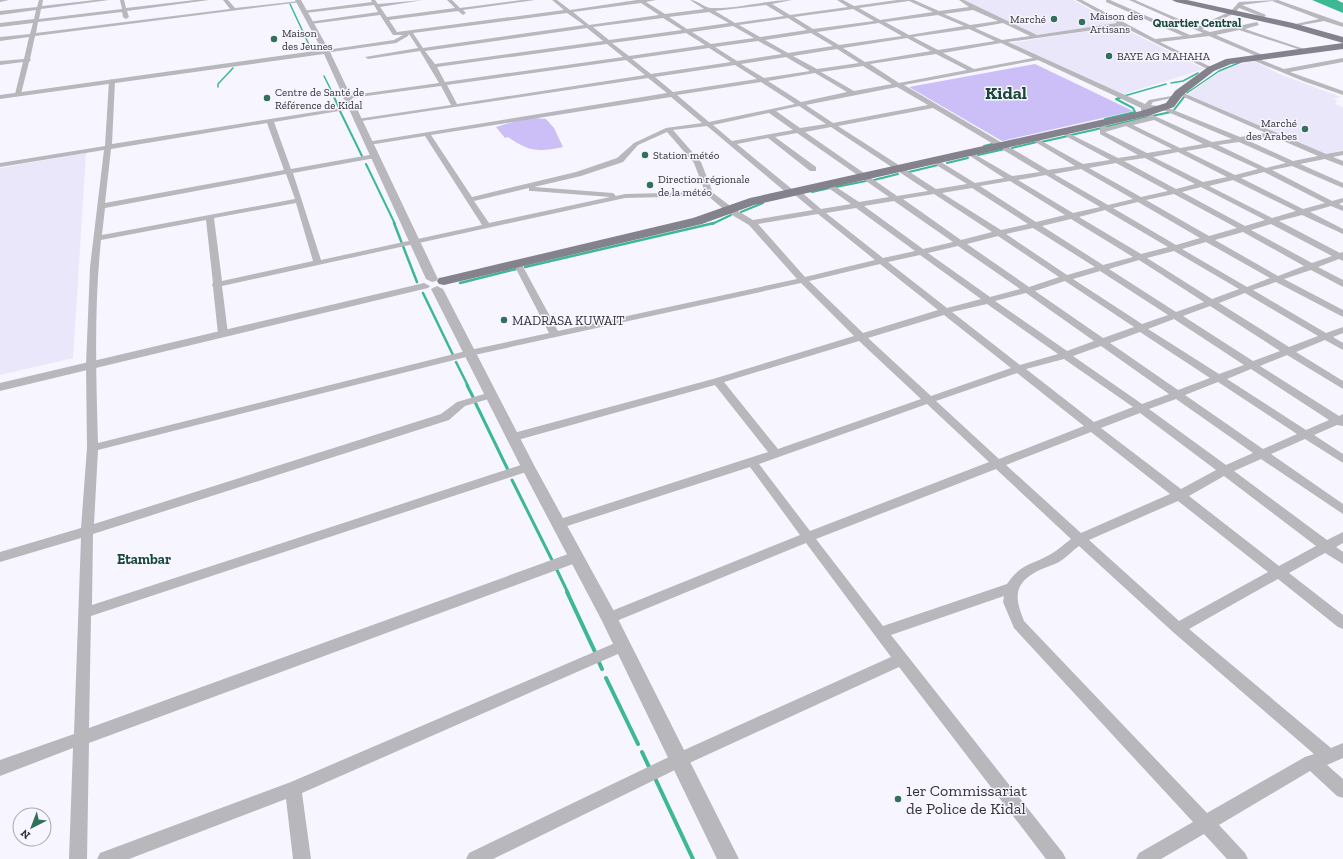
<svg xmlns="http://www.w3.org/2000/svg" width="1343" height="859" viewBox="0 0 1343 859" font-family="'Zilla Slab',serif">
	<rect width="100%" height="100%" fill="#f7f5ff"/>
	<path fill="#ebe7fb" d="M964 0H1073L1116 24 1035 35Z
		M1119 26 1204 69 1124 94 1011 43Z
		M1254 61 1279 74 1341 97 1333 99 1338 101 1335 104 1343 107V152L1327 155 1188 95 1223 68Z
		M86 153 73 358 0 375V168Z"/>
	<path fill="#ccbff8" d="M1035 64 1133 111 1002 141 909 87Z
		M534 118 546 119 554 128 563 147C539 152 529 152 508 137L505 138 496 127 523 119Z"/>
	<path fill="#3cb993" d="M1312 0H1337L1343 3V13Z"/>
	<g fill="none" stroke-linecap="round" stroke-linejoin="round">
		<path stroke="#3cb993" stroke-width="1.5" d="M290 4 311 49
			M324 76 335 98
			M1171 83 1183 81 1198 73
			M218 87V84L233 68
			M1187 93 1219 71 1241 62
			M1124 96 1166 84
			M1118 98H1120
			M1183 98 1184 97"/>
		<path stroke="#3cb993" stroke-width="2" d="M334 97 339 108
			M1174 110 1184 97
			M340 111 362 156
			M1152 116 1171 112
			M1105 119 1135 112 1133 108 1116 99 1120 98
			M1105 127 1148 117
			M1071 135 1102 128
			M1041 142 1068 136
			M984 146 992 144
			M1012 148 1037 142
			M978 155 1005 149
			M947 163 968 158
			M366 164 395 224
			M909 172 938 165
			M874 180 898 174
			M836 187 866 181
			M812 192 830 188
			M741 212 763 203
			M712 224 731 215"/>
		<path stroke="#3cb993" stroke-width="2.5" d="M394 223 417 282
			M525 267 714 223
			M460 283 516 269
			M423 293 453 355
			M456 362 468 386"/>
		<path stroke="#3cb993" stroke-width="3" d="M467 385 473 397
			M475 402 508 470
			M512 480 552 560
			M556 568 568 593"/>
		<path stroke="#3cb993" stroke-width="4" d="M567 592 596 654
			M598 660 602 669
			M606 678 638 744
			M642 752 650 769
			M654 776 693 859"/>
		<path fill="#b8b7bc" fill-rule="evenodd" d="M0 0H9L0 2Z
			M39 0H43L42 6 95 0H109L41 9 39 19 122 9 120 0H124L126 8 195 0H209L127 11 129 17 126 19 123 17 122 12 38 22 36 33 230 9 223 0H228L235 8 299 1 301 2 35 36 30 59 31 60 29 62 21 94 18 96 15 94 23 62 0 65V61L24 59 29 37 0 41V37L30 34 33 23 0 27V23L34 19 36 10 0 15V11L37 7Z
			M371 0H375L378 4 423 0 380 7 387 17 455 8 447 0H452L460 8 522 0H535L463 10 466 13 463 15 458 11 389 20 397 32 564 10 552 0H557L570 10 637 0H656L646 2 665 14 704 9 690 0C698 0 704 8 712 8 739 9 766 0 792 0L772 4 790 15 848 7 837 0H843L854 6 897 0H914L939 11 969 7 959 0H964L1037 35 1117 23 1076 0H1082L1155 39 1183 36 1106 2V0H1110L1190 35 1203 33 1129 0H1135L1197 27 1231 11 1239 2 1278 0 1343 23V27L1324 21 1291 27V25L1319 19 1272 1 1242 5 1266 15 1263 19H1259L1260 16 1239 8 1235 13 1202 29 1210 32 1257 22 1259 25 1245 29 1307 50V52L1239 30 1216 35 1265 56V58H1261L1209 36 1160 42 1213 68 1214 69 1211 71 1122 26 1008 42 1145 104 1149 100 1177 95V97L1153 102 1151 105 1166 107 1240 137 1266 133 1177 94V92H1181L1326 154 1343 151V155L1333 157 1343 161V166L1325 159 1300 164 1343 183V188L1292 166 1272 170 1332 201 1343 198V202L1339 204 1343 206V211L1331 206 1310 212 1343 229V234L1302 215 1279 221 1340 253 1343 252V261L1339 259 1318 267 1343 280V287L1311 270 1284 279 1343 310V317L1276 282 1253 290 1326 333 1343 327V333L1333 337 1343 343V350L1325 340 1296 352 1343 381V389L1287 355 1260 366 1339 416 1343 414V426L1337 425 1314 435 1343 454V463L1305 439 1271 454 1343 504V514L1261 459 1234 471 1327 540 1343 532V543L1336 547 1343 552V564L1325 553 1289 573 1343 615V629L1338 627 1278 579 1189 629 1331 748 1343 743V758L1327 765 1343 779V798L1337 796 1310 771 1219 825 1245 853 1248 859H1227L1204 834 1161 859H1136L1139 853 1193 822 1014 628 1003 602 1004 596 891 635 1063 853 1066 859H1046L899 667 685 765 493 859H466L469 853 673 755 891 657 806 543 614 622 609 624 604 622 602 618 604 614 800 535 750 467 558 529 554 527 552 524 554 521 768 452 715 385 514 441 508 437 510 434 713 379 854 336 801 283 470 356 98 450 94 524 441 414 457 402 491 392 496 395 495 397 465 406 449 420 93 534 92 605 524 464H532L534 467 532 470 91 616 89 728 571 553 576 552 581 553 582 557 581 561 89 743 87 859H69L73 748 0 776V760L74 734 81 538 0 562V552L81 528 87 448 86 365 90 267 104 150 0 167V163L105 146 109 81 112 79 115 81 112 144 353 106 354 107 351 109 274 122 291 169 375 154 379 156 375 158 293 173 321 260 482 225 425 136 369 145 367 144V142L667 93 648 78 355 122 354 121 357 119 451 105 441 86 344 99 343 98 346 96 439 83 420 51 368 59 365 57 418 48 409 34 408 36 396 43 324 53 326 50 394 40 403 35H393L380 15 311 24 308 22 378 12 374 5 305 13 302 11 372 2ZM909 1 933 12 880 20 859 8ZM641 3 659 15 589 25 573 12ZM766 5 784 16 735 23 715 11ZM853 9 874 21 813 29 794 17ZM973 10 998 21 970 25 944 14ZM709 12 729 23 687 29 669 17ZM567 13 584 25 423 48 413 33ZM938 15 964 26 909 35 885 22ZM663 18 682 30 609 40 593 27ZM788 18 807 30 760 37 739 25ZM879 23 902 36 839 45 817 32ZM1003 23 1030 36 1002 40 975 28ZM733 26 754 38 711 44 692 32ZM587 28 603 41 435 64 425 51ZM969 29 995 41 938 50 913 37ZM686 33 705 45 629 56 612 43ZM811 33 833 46 788 53 765 40ZM907 38 931 51 865 62 843 48ZM758 41 782 54 737 61 715 47ZM1001 43 1033 58 974 69 943 53ZM607 44 623 57 445 82 437 67ZM709 48 731 62 651 74 632 59ZM837 49 859 63 817 69 793 56ZM936 54 967 70 899 83 870 64ZM786 57 810 71 764 78 741 64ZM626 60 645 75 457 104 447 85ZM1038 60 1141 108V111H1145L1147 109 1163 110 1232 139 1212 142 1148 113 1145 115 1148 117 1107 127 1097 122 1094 124 1100 128V134L1138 155 1118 158 1064 131H1060V133L1110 160 1083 164 1036 138H1032V140L1075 166 1048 170 904 85ZM735 65 757 79 673 92 655 77ZM863 66 892 84 854 91 821 72ZM815 73 847 92 801 102 768 81ZM761 82 795 104 709 122 677 95ZM897 87 928 105 833 123 806 105ZM671 97 702 123 666 128 634 143 617 158 576 172 472 197 431 135ZM799 106 826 124 800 128 776 111ZM933 108 1040 172 1012 176 969 151 967 152V154L1004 178 975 183 936 159H933V163L967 184 936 189 838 126ZM769 113 793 130 732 141 713 125ZM1154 120 1203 144 1180 148 1133 125ZM267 123 284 170 105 203 111 149ZM707 126 789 195H795L813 210 753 220 733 208 713 193 701 162 673 130ZM1126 126 1172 149 1147 153 1105 132ZM831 127 928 191 897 196 805 132ZM667 132 694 163 705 192 625 194 616 196 613 193 534 187 581 176 623 162 638 145ZM797 133 889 197 859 202 830 183 826 185 827 187 851 204 821 209 799 190H793L737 144 768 138 810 171H816V167L775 137ZM1272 136 1318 156 1293 161 1247 140ZM1239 142 1286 163 1266 168 1218 145ZM1210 147 1258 169 1235 175 1186 151ZM1178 152 1227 177 1203 182 1153 157ZM1145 158 1195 184 1176 189 1124 161ZM1116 163 1168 191 1141 197 1089 168ZM1081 169 1133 199 1108 205 1054 174ZM1264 172 1325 203 1303 209 1241 178ZM286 174 295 199 102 235 105 208ZM1046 175 1100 207 1073 213 1018 180ZM1233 180 1296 211 1272 218 1209 186ZM1010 181 1065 215 1036 222 980 186ZM1201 187 1265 220 1245 226 1182 192ZM529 188V191H532L610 197 489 223 474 201ZM972 188 1028 224 1001 230 942 193ZM934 194 992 232 961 240 903 199ZM1174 194 1237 228 1209 236 1146 200ZM708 196 727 212 749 225 797 279 558 331 521 263 517 260 513 263 549 333 470 350 98 443C96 375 94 307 101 240L206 220 213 283 212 285 213 287 218 334 223 337 228 334 222 286 625 198ZM894 201 953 242 923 249 864 206ZM1138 202 1200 238 1176 245 1113 208ZM296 203 313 261 222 281 214 218ZM856 208 915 251 883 258 826 213ZM1105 210 1168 247 1141 254 1079 217ZM818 214 875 260 805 277 758 224ZM1071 219 1133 257 1103 265 1042 226ZM1271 224 1332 256 1312 263 1251 230ZM1033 228 1095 267 1067 275 1006 234ZM1243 232 1304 266 1278 276 1215 240ZM998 236 1059 277 1029 287 967 244ZM1206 242 1270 278 1247 287 1182 249ZM958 246 1020 289 990 297 928 253ZM1174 251 1239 289 1212 299 1147 258ZM920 255 981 299 947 308 888 262ZM1139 260 1204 302 1176 312 1109 269ZM880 264 938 310 863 333 809 281ZM1100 271 1168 315 1142 324 1073 279ZM1065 281 1134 327 1103 338 1035 291ZM1026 293 1094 341 1067 351 995 301ZM1245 293 1318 336 1289 347 1219 303ZM987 304 1058 354 1020 365 952 312ZM1210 306 1280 351 1253 361 1183 316ZM944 315 1011 368 931 396 868 338ZM1174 319 1244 365 1219 374 1148 329ZM1140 332 1210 378 1178 390 1110 343ZM859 341 921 399 778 449 724 382ZM1101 346 1169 394 1142 404 1073 356ZM1064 359 1133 407 1094 422 1026 369ZM1251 369 1329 420 1306 430 1227 379ZM1017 373 1084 426 999 459 936 401ZM1218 382 1297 434 1263 449 1185 395ZM1176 399 1253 453 1226 465 1149 409ZM927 404 989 462 810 531 759 464ZM1140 413 1216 470 1181 489 1101 428ZM1091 432 1170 494 1081 533 1006 465ZM996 469 1071 539C1064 544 1058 550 1051 554 1031 566 1022 562 1007 584L883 626 816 539ZM1224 476 1316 546 1279 566 1189 496ZM1178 501 1268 572 1179 621 1089 540ZM1079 546 1173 632 1314 754 1305 757 1207 813 1024 621C1016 601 1012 586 1034 573 1042 568 1051 566 1059 562 1066 558 1072 551 1079 546Z
			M1250 57H1254L1284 69 1343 58V62L1290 72 1343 91V95L1303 81 1250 59Z
			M622 640 627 642 629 646 627 650 302 793 311 859H293L286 799 129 859H97L100 853 291 782Z"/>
		<path fill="#b8b7bc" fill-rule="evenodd" d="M295 0H301L330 52 438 279 436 281 432 282 426 279 324 54 0 99V95L322 50Z
			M424 283 430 286 428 288 0 391V383Z
			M437 286 443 289 535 467 615 613 739 859H717L602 621 521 467 431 289Z"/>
		<path fill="#84828c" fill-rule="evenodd" d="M1172 0H1187L1293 23 1343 37V43L1291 28 1176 2Z
			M1343 43V49L1231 64 1214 71 1183 95 1174 107 1148 116 754 205 702 224 444 285 439 284 437 281 439 278 444 277 693 218 750 198 1141 111 1166 103 1175 91 1208 67 1226 59Z"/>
	</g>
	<g fill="#33705b" stroke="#f7f5ff" stroke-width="1.5">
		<circle cx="1054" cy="19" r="4"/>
		<circle cx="1082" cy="22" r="4"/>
		<circle cx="274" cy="39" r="4"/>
		<circle cx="1109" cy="56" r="4"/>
		<circle cx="267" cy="98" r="4"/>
		<circle cx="1305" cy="129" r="4"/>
		<circle cx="645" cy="155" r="4"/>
		<circle cx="650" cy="185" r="4"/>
		<circle cx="504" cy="320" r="4"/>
		<circle cx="898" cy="799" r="4"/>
	</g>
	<g text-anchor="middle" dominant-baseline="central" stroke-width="3" stroke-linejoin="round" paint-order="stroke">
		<g font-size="11" fill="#333237" stroke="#f7f5ff" text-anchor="start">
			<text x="1090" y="16">Maison des<tspan x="1090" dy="13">Artisans</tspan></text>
			<text x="1046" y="19" text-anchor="end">Marché</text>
			<text x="282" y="33">Maison<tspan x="282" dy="13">des Jeunes</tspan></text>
			<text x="1117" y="56">BAYE AG MAHAHA</text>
			<text x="275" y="92">Centre de Santé de<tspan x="275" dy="13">Référence de Kidal</tspan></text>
			<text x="1297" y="123" text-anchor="end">Marché<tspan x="1297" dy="13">des Arabes</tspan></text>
			<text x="653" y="155">Station météo</text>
			<text x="658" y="179">Direction régionale<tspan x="658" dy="13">de la météo</tspan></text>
		</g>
		<g font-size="12" font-weight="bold" fill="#174838" stroke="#f7f5ff">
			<text x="1197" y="23">Quartier Central</text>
		</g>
		<g font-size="13" fill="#333237" stroke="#f7f5ff" text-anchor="start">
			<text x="512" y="320">MADRASA KUWAIT</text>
		</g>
		<g font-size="14" font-weight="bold" fill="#174838" stroke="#f7f5ff">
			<text x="144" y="559">Etambar</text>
		</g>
		<g font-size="16" fill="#333237" stroke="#f7f5ff" text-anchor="start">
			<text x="906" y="790">1er Commissariat<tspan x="906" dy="18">de Police de Kidal</tspan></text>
		</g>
		<g font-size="18" font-weight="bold" fill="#174838" stroke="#f7f5ff">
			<text x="1006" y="93">Kidal</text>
		</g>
	</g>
	<g transform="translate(32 827) rotate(222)"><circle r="19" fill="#f7f5ff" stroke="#a9a7af"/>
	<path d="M0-3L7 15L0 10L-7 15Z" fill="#33705b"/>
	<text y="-6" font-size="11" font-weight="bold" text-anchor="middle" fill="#333237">N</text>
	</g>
</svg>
